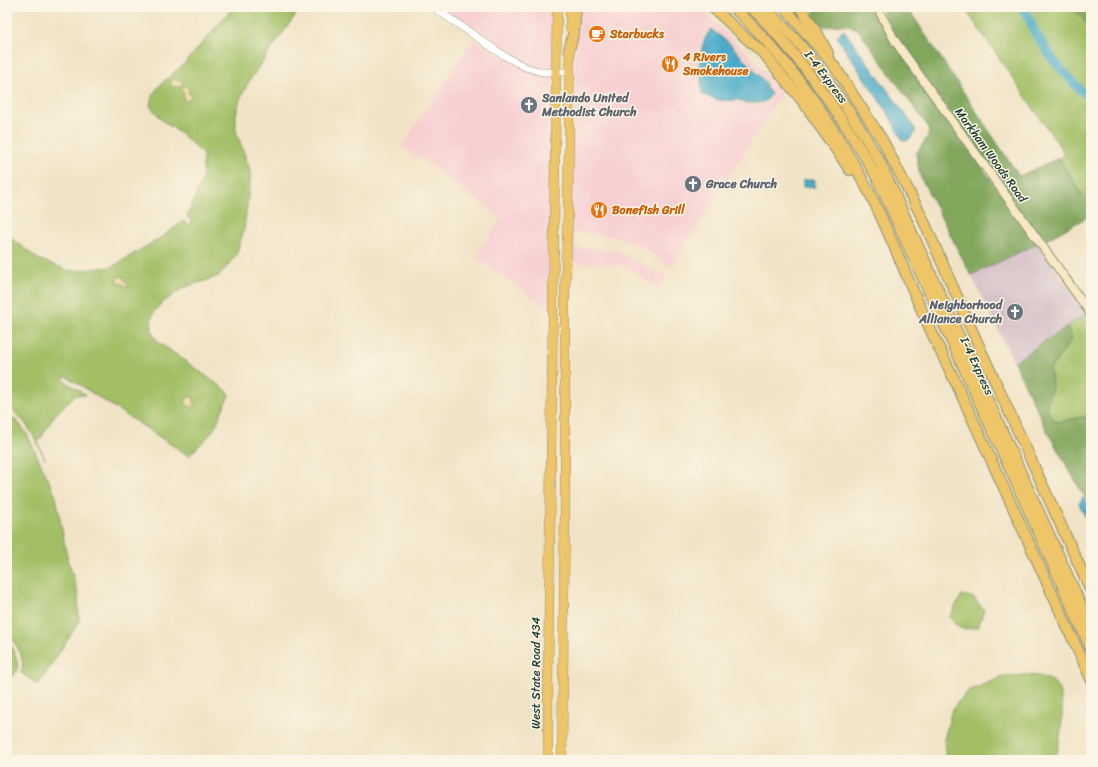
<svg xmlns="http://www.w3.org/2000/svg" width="1098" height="767" viewBox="0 0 1098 767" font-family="Sriracha,sans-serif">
	<rect width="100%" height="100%" fill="#fcf5e5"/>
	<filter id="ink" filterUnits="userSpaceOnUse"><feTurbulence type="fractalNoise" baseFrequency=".025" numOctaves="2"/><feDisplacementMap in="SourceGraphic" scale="8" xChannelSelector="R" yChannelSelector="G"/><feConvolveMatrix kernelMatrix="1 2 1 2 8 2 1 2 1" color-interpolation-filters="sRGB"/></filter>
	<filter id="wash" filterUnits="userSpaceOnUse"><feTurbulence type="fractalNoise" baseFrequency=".012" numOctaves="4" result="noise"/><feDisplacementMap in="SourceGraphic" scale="16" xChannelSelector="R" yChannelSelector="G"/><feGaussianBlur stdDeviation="0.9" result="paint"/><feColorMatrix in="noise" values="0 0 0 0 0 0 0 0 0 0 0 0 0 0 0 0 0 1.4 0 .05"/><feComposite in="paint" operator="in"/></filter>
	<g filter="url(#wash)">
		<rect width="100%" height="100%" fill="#f1e3c6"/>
		<path fill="#f7cfd1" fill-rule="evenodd" d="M437 7H554V69L534 67 514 59Z
			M579 7H698L753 59 782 92 687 243 670 268 662 259 645 248 621 238 578 232 570 235 574 44ZM711 27 730 43 768 83V87L773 93 769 101 765 104 757 106 750 104 743 105 740 102 731 103 709 100 701 95 698 58 704 34Z
			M474 39 501 57 554 75 550 176V309L476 258 501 217 432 166 401 147Z
			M570 243 579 248 611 250 622 254 655 272 667 275 659 288 623 265 570 262Z"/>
		<path fill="#d2bdc6" d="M1037 244 1088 313 1014 362 971 275Z"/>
		<path fill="#a2bf66" stroke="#607e4d" d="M235 7H301L249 81 240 99 236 114V131L251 173 244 229 236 255 219 276 183 288 162 303 154 312 151 320 152 332 157 341 227 391 229 395 215 427 208 437 189 456 66 376 63 380 86 395H75L54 416 38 443 45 459C35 438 27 419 7 407V235L38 259 70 271 112 267 165 235 183 221 190 225 192 221 187 217 203 177V154L183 135 163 121 150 106 152 96 160 85 185 63 232 9Z
			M964 7H1073L1091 28V199L1081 193 1059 158 1065 154Z
			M1088 313 1091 319V417C1079 416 1068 421 1056 422L1046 409 1052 385 1050 369 1072 339 1067 327Z
			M7 413 17 421 27 434 56 497 66 552 78 594 79 622 38 685 21 673C27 659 16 643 7 634Z
			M962 595 974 598 984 610 978 627C963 630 958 631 950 617L956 605Z
			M7 641C13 648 21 663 16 672 13 675 10 678 7 682Z
			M1030 675C1036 676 1046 677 1051 680 1070 692 1060 742 1055 760H973L969 757 959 759 955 757 953 760H946L944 740 951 713 954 707 968 691 1005 676Z"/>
		<path fill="#81a65b" stroke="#507248" d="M818 7H873L893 42 1037 244 971 275 920 176 916 154 928 136 929 128 859 31C856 29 852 26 848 25 830 23 824 34 812 15Z
			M880 7H907L1019 176 1059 158 1080 193 1091 199V215L1042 242 897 39Z
			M1073 7H1083L1082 9 1091 16V28Z
			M1067 327 1072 339 1050 369 1052 385 1046 409 1056 422C1068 421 1079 416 1091 417V503L1083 494 1048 433 1014 362Z"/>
		<path fill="#eeda9e" stroke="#868c69" d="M174 79 183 81 181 86 174 87 171 86V82Z
			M185 86 188 87 189 94 191 97 186 102 184 99V93L181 90Z
			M122 276 128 285V287L117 281V278Z
			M189 397H192L194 398V405L192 408 185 403 186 400Z"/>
		<path fill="#49aac9" stroke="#34747e" d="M711 29 729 43 766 83V87L771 94 767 100C760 105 752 102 744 103L740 100C727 101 713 101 702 94 701 72 696 47 711 29Z
			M844 30 910 121 916 131 911 138 906 141 902 140 889 115 838 39V35Z
			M803 180H815V187H803Z
			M1083 497 1091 507V528L1079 504Z"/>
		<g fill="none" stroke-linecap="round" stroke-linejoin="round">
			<path stroke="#49aac9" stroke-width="9" d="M1022 7 1029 18 1034 31 1053 60 1080 90 1091 97"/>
		</g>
	</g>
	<g filter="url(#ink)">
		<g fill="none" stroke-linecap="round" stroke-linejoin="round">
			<defs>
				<path id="tertiary" d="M433 7 503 55 525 67 542 72H569"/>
				<path id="secondary" d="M877 7 895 41 1091 314"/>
				<path id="primary" d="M570 28V7
					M548 760V681L557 7
					M562 760 565 511V296L568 210 570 42"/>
				<path id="motorway" d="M712 7 765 55 804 103 850 170
					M733 7C789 59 833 123 869 192 885 223 898 256 912 288 926 321 941 353 957 385L1091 679
					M751 7C802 58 842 115 877 178L1011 471 1091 649
					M765 7C779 22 793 36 806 52 834 87 858 123 880 162L1091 627
					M784 7 835 67 883 141 922 217 978 344 1091 591
					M800 7 820 38 828 53
					M569 50 574 31 576 7"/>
			</defs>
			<use href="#tertiary" stroke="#88907d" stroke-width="8"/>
			<use href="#secondary" stroke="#88907d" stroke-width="10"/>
			<use href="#primary" stroke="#88907d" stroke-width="10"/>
			<use href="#motorway" stroke="#88907d" stroke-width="12"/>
			<use href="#tertiary" stroke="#fff" stroke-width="7"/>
			<use href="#secondary" stroke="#f8e8c3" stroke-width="8"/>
			<use href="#primary" stroke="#eec569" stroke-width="9"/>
			<use href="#motorway" stroke="#eec569" stroke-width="10"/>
		</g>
	</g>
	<defs>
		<symbol id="cafe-disc" viewBox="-11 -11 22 22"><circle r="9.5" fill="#e8710a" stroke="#fcf5e5"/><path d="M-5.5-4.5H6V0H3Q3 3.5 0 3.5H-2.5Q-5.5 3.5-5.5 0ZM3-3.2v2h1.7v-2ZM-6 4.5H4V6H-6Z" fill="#fff"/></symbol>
		<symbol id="restaurant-disc" viewBox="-11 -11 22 22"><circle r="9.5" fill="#e8710a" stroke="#fcf5e5"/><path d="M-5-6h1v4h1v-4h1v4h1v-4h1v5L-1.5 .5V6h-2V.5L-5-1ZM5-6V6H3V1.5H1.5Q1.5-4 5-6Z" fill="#fff"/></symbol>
		<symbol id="church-disc" viewBox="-11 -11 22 22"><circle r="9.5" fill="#6b7280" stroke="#fcf5e5"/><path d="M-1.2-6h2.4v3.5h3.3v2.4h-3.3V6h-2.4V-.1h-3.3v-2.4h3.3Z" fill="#fff"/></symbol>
	</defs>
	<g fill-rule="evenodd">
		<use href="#cafe-disc" x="587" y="24" width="20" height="20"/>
		<use href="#restaurant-disc" x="660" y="54" width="20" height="20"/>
		<use href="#church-disc" x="519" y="95" width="20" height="20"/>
		<use href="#church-disc" x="683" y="174" width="20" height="20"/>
		<use href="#restaurant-disc" x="589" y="200" width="20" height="20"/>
		<use href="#church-disc" x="1005" y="302" width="20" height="20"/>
	</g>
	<g text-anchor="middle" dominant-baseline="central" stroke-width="3" stroke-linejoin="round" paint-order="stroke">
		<g font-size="12" font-weight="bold" fill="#c56008" stroke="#fcf5e5" text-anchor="start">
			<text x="610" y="34">Starbucks</text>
			<text x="683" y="57">4 Rivers<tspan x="683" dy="14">Smokehouse</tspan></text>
			<text x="612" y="210">Bonefish Grill</text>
		</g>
		<g font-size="12" fill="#1f3d34" stroke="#fcf5e5">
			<text transform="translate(826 77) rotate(53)">I-4 Express</text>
			<text transform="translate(991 155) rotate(54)">Markham Woods Road</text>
			<text transform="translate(977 366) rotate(65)">I-4 Express</text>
			<text transform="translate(536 673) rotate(-90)">West State Road 434</text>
		</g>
		<g font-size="12" font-weight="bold" fill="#5b616d" stroke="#fcf5e5" text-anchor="start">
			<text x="542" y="98">Sanlando United<tspan x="542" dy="14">Methodist Church</tspan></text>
			<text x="706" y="184">Grace Church</text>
			<text x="1002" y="305" text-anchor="end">Neighborhood<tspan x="1002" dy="14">Alliance Church</tspan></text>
		</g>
	</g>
	<rect width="1098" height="767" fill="none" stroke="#fcf5e5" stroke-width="24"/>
</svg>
